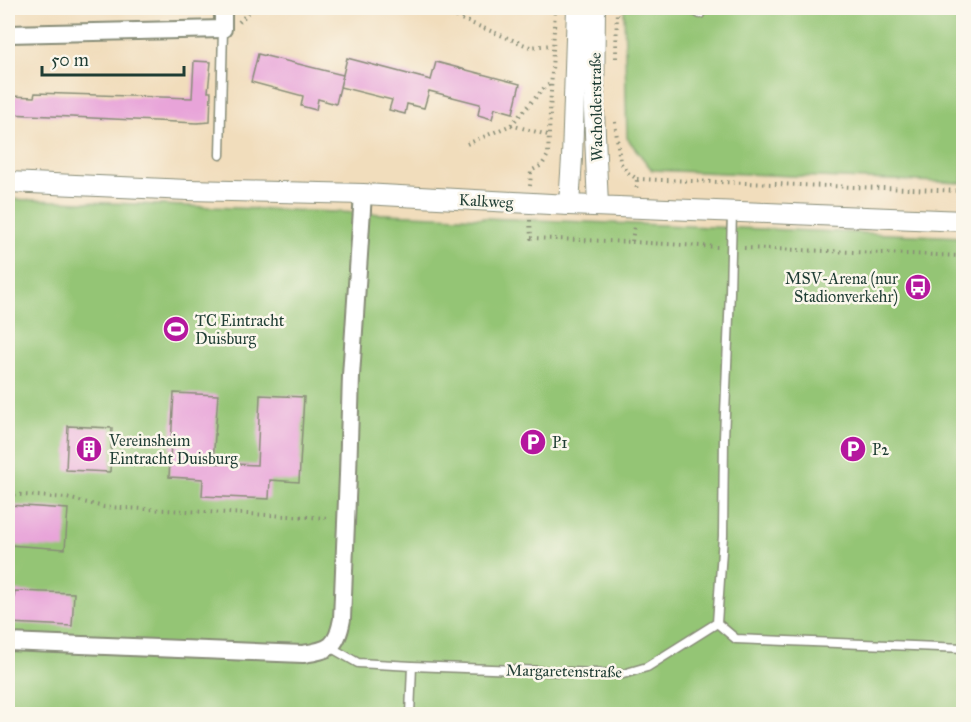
<svg xmlns="http://www.w3.org/2000/svg" width="971" height="722" viewBox="0 0 971 722" font-family="'IM FELL Great Primer',serif">
	<rect width="100%" height="100%" fill="#fbf7ec"/>
	<filter id="ink" filterUnits="userSpaceOnUse"><feTurbulence type="fractalNoise" baseFrequency=".0167" numOctaves="2"/><feDisplacementMap in="SourceGraphic" scale="12" xChannelSelector="R" yChannelSelector="G"/><feConvolveMatrix kernelMatrix="1 2 1 2 8 2 1 2 1" color-interpolation-filters="sRGB"/></filter>
	<filter id="wash" filterUnits="userSpaceOnUse"><feTurbulence type="fractalNoise" baseFrequency=".008" numOctaves="4" result="noise"/><feDisplacementMap in="SourceGraphic" scale="24" xChannelSelector="R" yChannelSelector="G"/><feGaussianBlur stdDeviation="1.35" result="paint"/><feColorMatrix in="noise" values="0 0 0 0 0 0 0 0 0 0 0 0 0 0 0 0 0 1.4 0 .05"/><feComposite in="paint" operator="in"/></filter>
	<g filter="url(#wash)">
		<rect width="100%" height="100%" fill="#f1ddbc"/>
		<path fill="#94c575" stroke="#5a8154" stroke-width="1.5" d="M624 8H963V183L652 170 627 138Z
			M8 199 963 237V714H8Z"/>
		<g id="blocks">
			<path fill="#e8a4d9" d="M258 54 343 75 336 104 318 99 316 110 301 106 303 96 251 82Z
				M347 58 431 80 436 62 520 84 513 113 495 108 492 119 478 115 480 104 429 91 424 108 407 104 405 114 389 110 392 100 340 87Z
				M194 61 211 62 208 92H211L210 122 197 123 9 114 11 96 34 97 35 93 192 98Z
				M174 393 218 395 213 463 257 465 260 395 304 397 299 482 270 480 269 499 202 496 203 479 169 477Z
				M68 426 112 428 110 472 66 470Z
				M8 505 68 509 65 549 8 545Z
				M15 591 74 593 72 626 9 623 8 599H14Z"/>
		</g>
	</g>
	<g filter="url(#ink)">
		<use href="#blocks" fill-opacity="0" stroke="#888d78" stroke-width="1.5"/>
		<g fill="none" stroke-linecap="round" stroke-linejoin="round">
			<defs>
				<path id="service" d="M689 8 700 14
					M220 155 223 29
					M717 623 723 536 724 438 730 292 732 213
					M330 647 358 663 412 666 623 674 647 667 717 623 736 639 964 648
					M410 714 412 666"/>
				<path id="minor" d="M8 34 223 29V8
					M8 642 303 654C330 650 337 647 342 619L348 475 351 376 363 194"/>
				<path id="tertiary" d="M595 8 594 110 598 206
					M8 182 188 190 363 194 569 205 964 221
					M569 205 572 158 577 8"/>
			</defs>
			<use href="#service" stroke="#888d78" stroke-width="11"/>
			<use href="#minor" stroke="#888d78" stroke-width="20"/>
			<use href="#tertiary" stroke="#888d78" stroke-width="22"/>
			<path stroke="#888d78" stroke-width="4" stroke-dasharray="1.5 4.5" stroke-linecap="butt" d="M434 8 530 47 552 45
				M239 22 253 8
				M616 58 617 8
				M615 122 620 162 627 172 637 179 636 191
				M511 125 548 135
				M467 144 511 125 545 87 550 84
				M637 179 964 191
				M530 186 531 171 542 165 548 155 555 8
				M530 220 531 238 632 242 634 226
				M632 242 718 247
				M744 248 964 256
				M8 494 67 498 104 507 330 518"/>
			<use href="#service" stroke="#fff" stroke-width="8"/>
			<use href="#minor" stroke="#fff" stroke-width="16"/>
			<use href="#tertiary" stroke="#fff" stroke-width="20"/>
		</g>
	</g>
	<defs>
		<symbol id="bus-disc" viewBox="-11 -11 22 22"><circle r="9.5" fill="#b5179e" stroke="#fbf7ec"/><path d="M-5-6H5V4H4V6H2V4H-2V6H-4V4H-5ZM-3.5-4V0h7V-4ZM-3.5 1.2v1.5H-2V1.2ZM2 1.2v1.5H3.5V1.2Z" fill="#fff"/></symbol>
		<symbol id="stadium-disc" viewBox="-11 -11 22 22"><circle r="9.5" fill="#b5179e" stroke="#fbf7ec"/><path d="M0-5a6.5 5 0 1 0 0 10a6.5 5 0 1 0 0-10ZM-3.5-1.8h7v3.6h-7Z" fill="#fff"/></symbol>
		<symbol id="parking-disc" viewBox="-11 -11 22 22"><circle r="9.5" fill="#b5179e" stroke="#fbf7ec"/><path d="M-3.5-5.5H1a3.5 3.5 0 0 1 0 7H-1V5.5H-3.5ZM-1-3.4V-.6H.8a1.4 1.4 0 0 0 0-2.8Z" fill="#fff"/></symbol>
		<symbol id="building-disc" viewBox="-11 -11 22 22"><circle r="9.5" fill="#b5179e" stroke="#fbf7ec"/><path d="M-4-6H4V6H1V3H-1V6H-4ZM-2.5-4.3h1.7v1.8h-1.7ZM.8-4.3h1.7v1.8H.8ZM-2.5-1h1.7V.8h-1.7ZM.8-1h1.7V.8H.8Z" fill="#fff"/></symbol>
	</defs>
	<g fill-rule="evenodd">
		<use href="#bus-disc" x="903" y="272" width="30" height="30"/>
		<use href="#stadium-disc" x="161" y="314" width="30" height="30"/>
		<use href="#parking-disc" x="518" y="427" width="30" height="30"/>
		<use href="#building-disc" x="74" y="434" width="30" height="30"/>
		<use href="#parking-disc" x="838" y="434" width="30" height="30"/>
	</g>
	<g text-anchor="middle" dominant-baseline="central" stroke-width="5" stroke-linejoin="round" paint-order="stroke">
		<g font-size="16" fill="#1f3d34" stroke="#fbf7ec">
			<text transform="translate(596 107) rotate(-91)">Wacholderstraße</text>
			<text transform="translate(486 201) rotate(3)">Kalkweg</text>
			<text transform="translate(564 671) rotate(1)">Margaretenstraße</text>
		</g>
		<g font-size="16" fill="#1f3d34" stroke="#fbf7ec" text-anchor="start">
			<text x="898" y="278" text-anchor="end">MSV-Arena (nur<tspan x="898" dy="18">Stadionverkehr)</tspan></text>
			<text x="195" y="320">TC Eintracht<tspan x="195" dy="18">Duisburg</tspan></text>
			<text x="109" y="440">Vereinsheim<tspan x="109" dy="18">Eintracht Duisburg</tspan></text>
			<text x="552" y="442">P1</text>
			<text x="872" y="449">P2</text>
		</g>
	</g>
	<rect width="971" height="722" fill="none" stroke="#fbf7ec" stroke-width="30"/>
	<path d="M42 66v9h142v-9" fill="none" stroke="#1f3d34" stroke-width="3"/>
	<text x="51" y="66" font-size="18" fill="#1f3d34" stroke="#fbf7ec" stroke-width="4.5" paint-order="stroke">50 m</text>
</svg>
